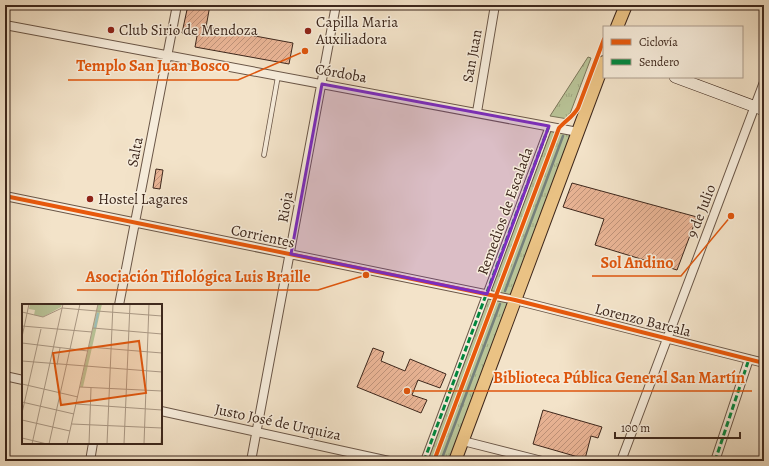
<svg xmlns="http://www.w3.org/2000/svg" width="769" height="466" viewBox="0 0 769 466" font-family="Alegreya,serif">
	<defs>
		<pattern id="park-tufts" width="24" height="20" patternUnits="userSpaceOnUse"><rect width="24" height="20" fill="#b9c498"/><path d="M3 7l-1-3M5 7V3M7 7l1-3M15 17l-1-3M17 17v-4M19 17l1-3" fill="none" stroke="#a0a882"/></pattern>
		<pattern id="building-hatch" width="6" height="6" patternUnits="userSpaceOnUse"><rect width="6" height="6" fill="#eab596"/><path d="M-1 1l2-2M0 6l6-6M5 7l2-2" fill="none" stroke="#bf937a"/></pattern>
	</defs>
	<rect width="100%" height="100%" fill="#f3e3c9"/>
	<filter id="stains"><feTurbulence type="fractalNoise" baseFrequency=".005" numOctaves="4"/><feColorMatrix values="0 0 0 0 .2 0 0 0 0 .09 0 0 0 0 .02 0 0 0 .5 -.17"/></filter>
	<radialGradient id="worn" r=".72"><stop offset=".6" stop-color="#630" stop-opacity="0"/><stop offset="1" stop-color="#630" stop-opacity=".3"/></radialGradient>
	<path fill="url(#park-tufts)" stroke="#7b765a" d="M588 57 591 58 568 119 550 116Z
		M549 126 578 132 455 461H424Z"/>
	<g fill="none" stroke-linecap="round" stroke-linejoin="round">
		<path stroke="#76817b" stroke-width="2.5" d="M505 291 563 136
			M441 461 500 304"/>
	</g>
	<path fill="url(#building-hatch)" stroke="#3d271c" d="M188 5H210L206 27 293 43 289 64 195 47 197 36 182 33Z
		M156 169 163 170 160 189 153 188Z
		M572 183 697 217 677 270 595 245 604 219 563 207Z
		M373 348 384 352 381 361 405 371 410 359 446 374 440 388 418 380 412 395 427 400 421 413 357 387Z
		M543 410 602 427 598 438 591 436 585 459 533 444Z"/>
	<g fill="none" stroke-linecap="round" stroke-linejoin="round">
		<defs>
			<path id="service" d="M264 155 278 76"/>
			<path id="pedestrian" d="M424 461 549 126"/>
			<path id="minor" d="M5 25 578 132
				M477 112 495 5
				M5 196 515 300 764 363
				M119 305 177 5
				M5 376 23 380
				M161 411 389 461
				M463 441 542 461
				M90 461 93 443
				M251 461 336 5
				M621 461 764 82
				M715 461 749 359"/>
			<path id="secondary" d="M675 77 764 110"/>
			<path id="primary" d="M617 27 626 5
				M455 461 604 62"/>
		</defs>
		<use href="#service" stroke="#6a5647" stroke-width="5.5"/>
		<use href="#pedestrian" stroke="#6a5647" stroke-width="8"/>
		<use href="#minor" stroke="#6a5647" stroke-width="10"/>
		<use href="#secondary" stroke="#3d271c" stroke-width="12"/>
		<use href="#primary" stroke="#3d271c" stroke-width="14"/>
		<use href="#service" stroke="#f7eddc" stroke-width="4"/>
		<use href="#pedestrian" stroke="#f7eddc" stroke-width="6"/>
		<use href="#minor" stroke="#f7eddc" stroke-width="8"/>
		<use href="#secondary" stroke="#f7eddc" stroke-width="11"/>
		<use href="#primary" stroke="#eac284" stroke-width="12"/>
		<path stroke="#00873e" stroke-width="3" stroke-dasharray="6 3" stroke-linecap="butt" d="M424 461 549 126
			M715 461 749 359"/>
		<defs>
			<path id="cycleway" d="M5 196 515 300 764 363
				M434 461 559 128C565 121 573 117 578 108L604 39"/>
		</defs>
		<use href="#cycleway" stroke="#f7eddc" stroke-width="6"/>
		<use href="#cycleway" stroke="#e8590c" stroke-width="4"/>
	</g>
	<path fill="#7b2cbf" fill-opacity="0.2" stroke="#7b2cbf" stroke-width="3" stroke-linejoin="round" d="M322 84 549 126 487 294 291 254Z"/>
	<g fill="#8f2418" stroke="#f7eddc" stroke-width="1.5">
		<circle cx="111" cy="30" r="4"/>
		<circle cx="308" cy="31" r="4"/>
		<circle cx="90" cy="199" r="4"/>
	</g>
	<g text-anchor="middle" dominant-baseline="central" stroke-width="3" stroke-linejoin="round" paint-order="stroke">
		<g font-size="15" fill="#3d271c" stroke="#f7eddc" text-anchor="start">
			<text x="316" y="22">Capilla Maria<tspan x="316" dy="17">Auxiliadora</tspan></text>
			<text x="119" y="30">Club Sirio de Mendoza</text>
			<text x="98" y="199">Hostel Lagares</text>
		</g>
		<g font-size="15" fill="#3d271c" stroke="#f7eddc">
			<text transform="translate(472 56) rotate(-80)">San Juan</text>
			<text transform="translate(341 73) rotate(10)">Córdoba</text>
			<text transform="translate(135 152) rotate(-79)">Salta</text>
			<text transform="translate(285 207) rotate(-80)">Rioja</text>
			<text transform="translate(505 211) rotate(-70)">Remedios de Escalada</text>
			<text transform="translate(701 211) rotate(-69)">9 de Julio</text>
			<text transform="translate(263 236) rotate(12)">Corrientes</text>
			<text transform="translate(643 320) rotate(14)">Lorenzo Barcala</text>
			<text transform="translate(278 422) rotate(12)">Justo José de Urquiza</text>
		</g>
	</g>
	<g transform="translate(22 304)">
		<rect width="140" height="140" fill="#f3e3c9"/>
		<path d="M8 0H40L39 3 21 13 12 11 13 6 7 5ZM76 0H80L61 83H58Z" fill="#b9c498"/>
		<path fill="none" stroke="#9cbdbb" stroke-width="2" d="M73 24 76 9"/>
		<path fill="none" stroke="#aa9884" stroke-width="1" d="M75 7 140 12M0 8 21 13 40 4 75 7M0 22 70 28M71 24 140 30M0 33 7 0M0 39 66 47M67 43 140 49M0 57 140 68M35 61 38 44M0 80 56 93M58 83 140 87M0 98 52 110M54 100 140 106M0 109 19 25M0 116 48 127M50 120 140 124M0 134 25 140M10 140 41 0M27 140 58 0M45 140 76 0M67 140 69 84M85 140 91 0M102 140 108 0M122 140 127 0M139 140 140 122"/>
		<path fill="#df560d" fill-opacity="0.15" stroke="#df560d" stroke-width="2" d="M117 37 124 89 39 101 31 49Z"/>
		<rect width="140" height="140" fill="none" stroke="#3d271c" stroke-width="2"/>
	</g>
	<path fill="none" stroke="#df560d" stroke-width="1.5" d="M305 51L238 80H68M731 216L681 276H592M366 275L318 290H77M407 391L485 391H752"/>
	<g fill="#df560d" stroke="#f7eddc" stroke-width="1.5">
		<circle cx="305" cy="51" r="4"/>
		<circle cx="731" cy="216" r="4"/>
		<circle cx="366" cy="275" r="4"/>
		<circle cx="407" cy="391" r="4"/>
	</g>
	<g font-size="16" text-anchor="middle" font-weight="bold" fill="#df560d" stroke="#f7eddc" stroke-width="3" stroke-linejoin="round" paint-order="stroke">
		<text x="153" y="71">Templo San Juan Bosco</text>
		<text x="637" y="268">Sol Andino</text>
		<text x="198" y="282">Asociación Tiflológica Luis Braille</text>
		<text x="619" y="383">Biblioteca Pública General San Martín</text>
	</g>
	<rect width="769" height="466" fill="none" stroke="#f3e3c9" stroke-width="20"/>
	<rect x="6" y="6" width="757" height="454" fill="none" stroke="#3d271c" stroke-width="2"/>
	<rect x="10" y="10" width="749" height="446" fill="none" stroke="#3d271c"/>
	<rect x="603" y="26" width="140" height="52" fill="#f7eddc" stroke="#ad9e8f"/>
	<rect x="611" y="39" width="20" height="6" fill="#e8590c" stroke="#ad9e8f"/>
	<text x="639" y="46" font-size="12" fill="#3d271c">Ciclovía</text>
	<rect x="611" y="59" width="20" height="6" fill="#00873e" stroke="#ad9e8f"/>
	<text x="639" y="66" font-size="12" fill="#3d271c">Sendero</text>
	<path d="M615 432v6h125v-6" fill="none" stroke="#3d271c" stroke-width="2"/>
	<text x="621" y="432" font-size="12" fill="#3d271c" stroke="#f7eddc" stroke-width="3" paint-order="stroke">100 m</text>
	<rect width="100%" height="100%" filter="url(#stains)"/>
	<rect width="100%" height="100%" fill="url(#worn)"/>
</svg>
